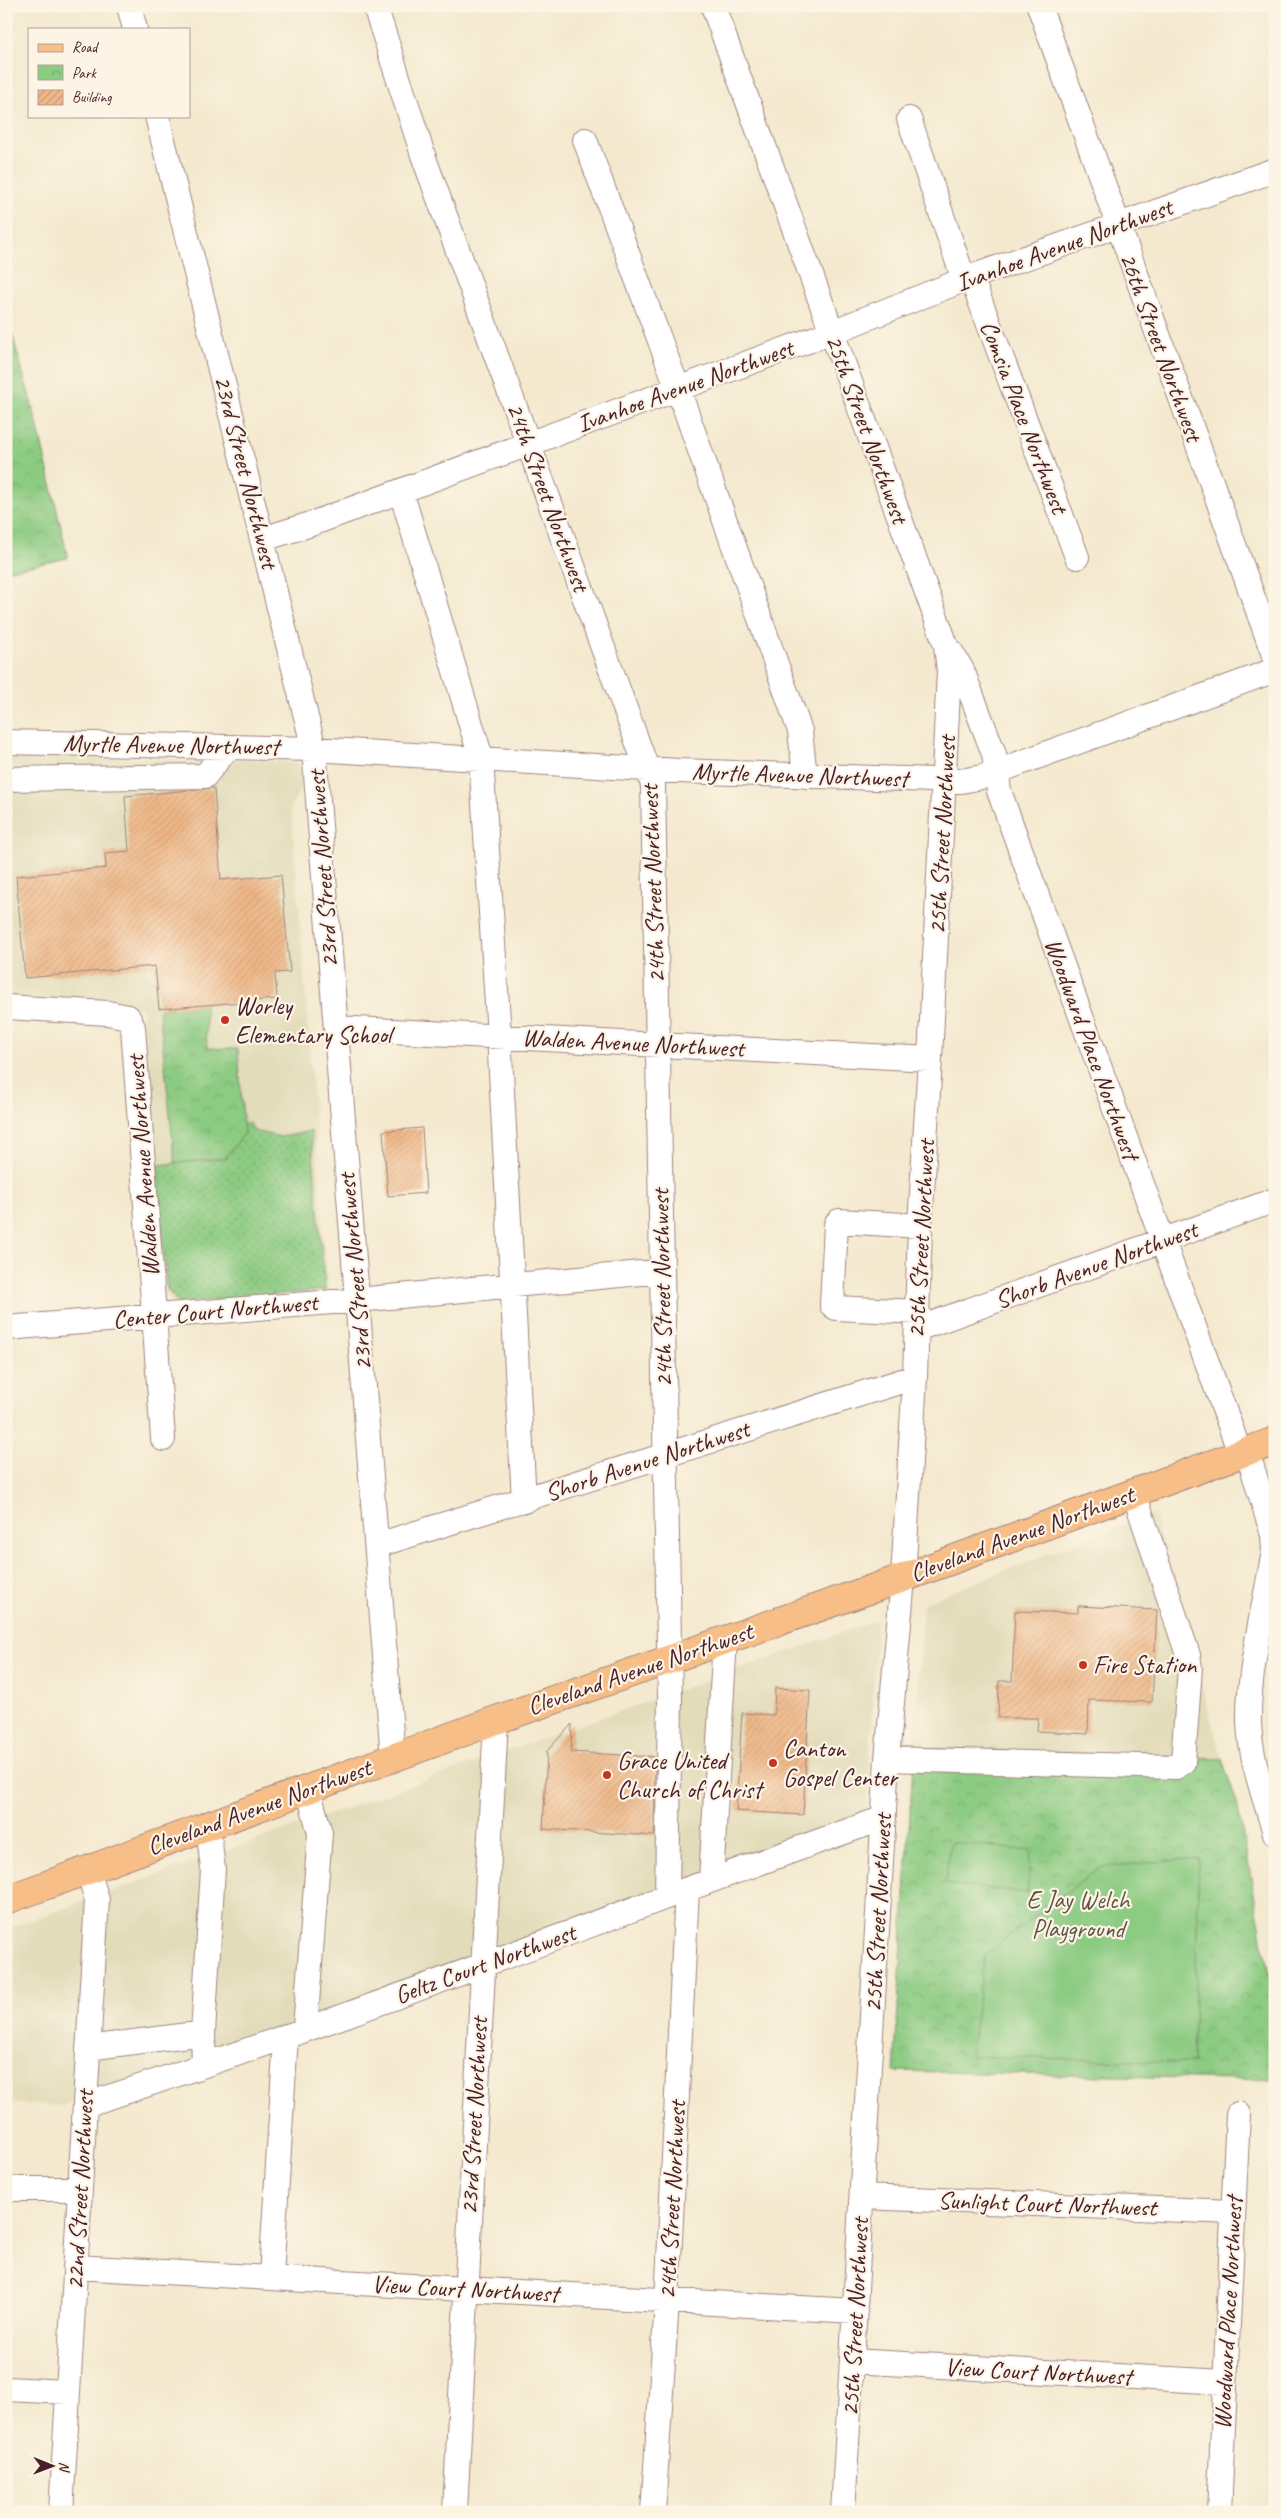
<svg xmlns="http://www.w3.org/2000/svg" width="1281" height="2518" viewBox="0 0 1281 2518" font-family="Caveat,sans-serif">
	<defs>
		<pattern id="grass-dots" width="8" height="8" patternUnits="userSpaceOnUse" patternTransform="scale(1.25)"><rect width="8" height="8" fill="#8ccb82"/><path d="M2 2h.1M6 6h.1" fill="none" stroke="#7aae70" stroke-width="1.8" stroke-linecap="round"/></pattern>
		<pattern id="park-crowns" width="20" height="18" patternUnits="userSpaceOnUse" patternTransform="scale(1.25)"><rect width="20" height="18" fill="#8ccb82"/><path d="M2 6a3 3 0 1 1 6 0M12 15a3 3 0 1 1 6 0" fill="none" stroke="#7aae70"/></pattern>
		<pattern id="building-hatch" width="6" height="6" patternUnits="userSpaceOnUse" patternTransform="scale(1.25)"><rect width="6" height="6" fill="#efb787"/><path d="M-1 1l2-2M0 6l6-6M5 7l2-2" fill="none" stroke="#ce9d75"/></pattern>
	</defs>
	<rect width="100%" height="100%" fill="#fcf5e5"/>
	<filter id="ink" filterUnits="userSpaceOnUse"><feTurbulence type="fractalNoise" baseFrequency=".02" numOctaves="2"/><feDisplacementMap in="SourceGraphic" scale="10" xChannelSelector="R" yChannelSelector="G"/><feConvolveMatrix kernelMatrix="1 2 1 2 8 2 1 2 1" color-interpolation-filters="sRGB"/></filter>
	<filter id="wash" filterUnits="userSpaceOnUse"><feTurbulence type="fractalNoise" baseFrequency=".0096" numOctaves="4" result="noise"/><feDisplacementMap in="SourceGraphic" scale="20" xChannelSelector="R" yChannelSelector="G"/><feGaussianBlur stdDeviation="1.12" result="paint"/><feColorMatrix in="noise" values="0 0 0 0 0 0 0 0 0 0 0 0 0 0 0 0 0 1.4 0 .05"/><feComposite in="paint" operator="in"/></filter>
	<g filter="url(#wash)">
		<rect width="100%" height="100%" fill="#f4e9cf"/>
		<path fill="#e2dcba" d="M6 756 235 759 298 763 302 787 291 805 328 1293 175 1306 164 1292 142 1008 6 996Z
			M1153 1513 1222 1759 914 1748 923 1603Z
			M877 1620 867 1814 92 2097 62 2106 6 2103V1929Z"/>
		<path fill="url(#grass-dots)" stroke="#6b7556" d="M250 1123 254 1131 281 1137 311 1131 325 1290 178 1303 167 1289 157 1165 225 1158 244 1134 243 1124Z"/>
		<path fill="url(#park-crowns)" stroke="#6b7556" d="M6 312 37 423 68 558 6 571Z
			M205 1005 207 1048 238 1049 244 1134 225 1158 175 1163 159 1009Z
			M914 1748 1222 1759 1237 1803 1275 2006V2080L894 2071Z"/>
		<path fill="#8ccb82" stroke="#6b7556" d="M951 1842 1031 1851 1027 1893 945 1884Z
			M1199 1858 1193 2063 970 2056 985 1955 1100 1867Z"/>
		<g id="blocks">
			<path fill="url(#building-hatch)" d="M214 788 221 880 281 875 290 972 275 973 277 999 159 1009 155 966 25 978 16 876 106 868 105 853 129 851 125 796Z
				M422 1128 426 1193 388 1196 383 1131Z
				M1078 1606 1157 1610 1152 1702 1089 1700 1088 1734 1037 1731 1038 1718H998L999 1681H1012L1015 1611 1078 1613Z
				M775 1688 810 1690 803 1815 736 1811 742 1713 774 1715Z
				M572 1724 571 1752 655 1757 654 1836 543 1829 547 1751Z"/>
		</g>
	</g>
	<g filter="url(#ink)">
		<use href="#blocks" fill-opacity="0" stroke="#9f847d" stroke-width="1"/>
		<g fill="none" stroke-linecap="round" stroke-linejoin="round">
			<defs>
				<path id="minor" d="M129 6 135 29
					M375 6 424 158 653 785 670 1698 667 1897
					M713 6 946 645 949 671 930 1059 920 1226 915 1377 903 1578 887 1759 843 2512
					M1039 6 1275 658
					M157 116 314 749 393 1758
					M909 119 964 280
					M585 140 678 389 800 731 805 776
					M971 277 1077 557
					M401 491 481 758 499 1035 524 1501
					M263 539 311 524 832 332 971 277 1275 170
					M951 652 962 670 994 754 999 791 1240 1453
					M6 742 314 749 679 771 961 781 982 777 1275 670
					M6 779 205 776 228 747
					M6 1007 108 1013 128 1017 133 1027 163 1439
					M336 1028 930 1059
					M918 1312 836 1308 832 1305 836 1224 839 1221 920 1226
					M6 1328 358 1300 662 1271
					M917 1329 1275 1200
					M1247 1451 1273 1535 1274 1551C1265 1604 1248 1669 1249 1721 1250 1759 1264 1796 1275 1833
					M378 1545 915 1377
					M887 1759 1176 1767 1183 1762 1190 1668 1188 1655 1134 1493
					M711 1880 725 1639
					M305 2029 320 1833 308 1789
					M88 2048 203 2033
					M204 2065 203 2033 213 1869 208 1826
					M85 2105C354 2018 617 1912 884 1818
					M6 2189H80
					M862 2197 1233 2212
					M75 2267 855 2311
					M271 2277 286 2036
					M852 2361 1224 2382
					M6 2389 68 2392
					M61 2512 97 1900 88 1870
					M455 2512 496 1720
					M653 2512 667 2301 687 1889
					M1219 2512 1238 2114"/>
				<path id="major" d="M6 1900 496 1720 903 1578 1275 1441"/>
			</defs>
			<use href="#minor" stroke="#9f847d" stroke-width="26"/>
			<use href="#major" stroke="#9f847d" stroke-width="30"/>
			<use href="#minor" stroke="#fff" stroke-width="24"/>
			<use href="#major" stroke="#f7be88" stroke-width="28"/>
		</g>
	</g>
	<g fill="#c8321e" stroke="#fcf5e5" stroke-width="2">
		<circle cx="225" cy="1020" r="5"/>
		<circle cx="1083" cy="1665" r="5"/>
		<circle cx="773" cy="1763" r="5"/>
		<circle cx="607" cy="1775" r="5"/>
	</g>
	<g text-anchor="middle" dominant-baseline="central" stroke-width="4.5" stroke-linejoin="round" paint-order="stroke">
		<g font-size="25" fill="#4a1f2b" stroke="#fcf5e5">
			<text transform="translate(1064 245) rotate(-20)">Ivanhoe Avenue Northwest</text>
			<text transform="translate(1161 347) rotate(70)">26th Street Northwest</text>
			<text transform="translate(685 386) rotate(-20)">Ivanhoe Avenue Northwest</text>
			<text transform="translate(1024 417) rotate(69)">Comsia Place Northwest</text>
			<text transform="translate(867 429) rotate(70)">25th Street Northwest</text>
			<text transform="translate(246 472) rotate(76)">23rd Street Northwest</text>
			<text transform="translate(548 497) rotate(70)">24th Street Northwest</text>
			<text transform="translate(171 745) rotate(1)">Myrtle Avenue Northwest</text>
			<text transform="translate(800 775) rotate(2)">Myrtle Avenue Northwest</text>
			<text transform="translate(942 835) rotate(-87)">25th Street Northwest</text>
			<text transform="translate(323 869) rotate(-94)">23rd Street Northwest</text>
			<text transform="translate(653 884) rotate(-92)">24th Street Northwest</text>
			<text transform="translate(633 1043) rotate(3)">Walden Avenue Northwest</text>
			<text transform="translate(1092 1049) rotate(70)">Woodward Place Northwest</text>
			<text transform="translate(143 1166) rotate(-94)">Walden Avenue Northwest</text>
			<text transform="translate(921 1239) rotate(-87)">25th Street Northwest</text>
			<text transform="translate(1096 1265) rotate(-20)">Shorb Avenue Northwest</text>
			<text transform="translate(355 1272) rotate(-95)">23rd Street Northwest</text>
			<text transform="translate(662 1288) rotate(-91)">24th Street Northwest</text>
			<text transform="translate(215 1311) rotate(-5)">Center Court Northwest</text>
			<text transform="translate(647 1461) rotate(-18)">Shorb Avenue Northwest</text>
			<text transform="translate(1022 1534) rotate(-20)">Cleveland Avenue Northwest</text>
			<text transform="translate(640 1669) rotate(-19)">Cleveland Avenue Northwest</text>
			<text transform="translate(259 1807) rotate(-20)">Cleveland Avenue Northwest</text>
			<text transform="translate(878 1913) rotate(-87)">25th Street Northwest</text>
			<text transform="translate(485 1964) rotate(-20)">Geltz Court Northwest</text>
			<text transform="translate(474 2116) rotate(-87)">23rd Street Northwest</text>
			<text transform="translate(80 2190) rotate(-87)">22nd Street Northwest</text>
			<text transform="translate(672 2200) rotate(-87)">24th Street Northwest</text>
			<text transform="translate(1047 2204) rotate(2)">Sunlight Court Northwest</text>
			<text transform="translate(465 2289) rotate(3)">View Court Northwest</text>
			<text transform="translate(1228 2313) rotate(-87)">Woodward Place Northwest</text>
			<text transform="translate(855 2317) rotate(-87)">25th Street Northwest</text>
			<text transform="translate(1038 2372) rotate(3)">View Court Northwest</text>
		</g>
		<g font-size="25" fill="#4a1f2b" stroke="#fcf5e5" text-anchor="start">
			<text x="235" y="1006">Worley<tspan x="235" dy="29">Elementary School</tspan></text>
			<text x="1093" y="1665">Fire Station</text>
			<text x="783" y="1749">Canton<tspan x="783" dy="29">Gospel Center</tspan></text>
			<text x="617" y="1761">Grace United<tspan x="617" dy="29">Church of Christ</tspan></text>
		</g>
		<g font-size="25" fill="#5e5345" stroke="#fcf5e5">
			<text x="1078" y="1900">E Jay Welch<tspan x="1078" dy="29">Playground</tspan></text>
		</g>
	</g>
	<rect width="1281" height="2518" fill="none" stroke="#fcf5e5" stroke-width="25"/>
	<rect x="28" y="28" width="162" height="90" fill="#fcf5e5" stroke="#b59f9b"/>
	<rect x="38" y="44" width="25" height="8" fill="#f7be88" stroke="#b59f9b"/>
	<text x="72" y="52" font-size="15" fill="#4a1f2b">Road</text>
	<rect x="38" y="65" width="25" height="15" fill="url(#park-crowns)" stroke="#b59f9b"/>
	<text x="72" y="78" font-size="15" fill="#4a1f2b">Park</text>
	<rect x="38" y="90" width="25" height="15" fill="url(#building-hatch)" stroke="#b59f9b"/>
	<text x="72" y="102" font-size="15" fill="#4a1f2b">Building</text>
	<g transform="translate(52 2466) rotate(91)" stroke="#fcf5e5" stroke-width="4" paint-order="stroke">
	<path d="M0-4L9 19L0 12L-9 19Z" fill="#4a1f2b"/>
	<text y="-8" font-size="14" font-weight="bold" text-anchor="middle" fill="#4a1f2b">N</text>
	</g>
</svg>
